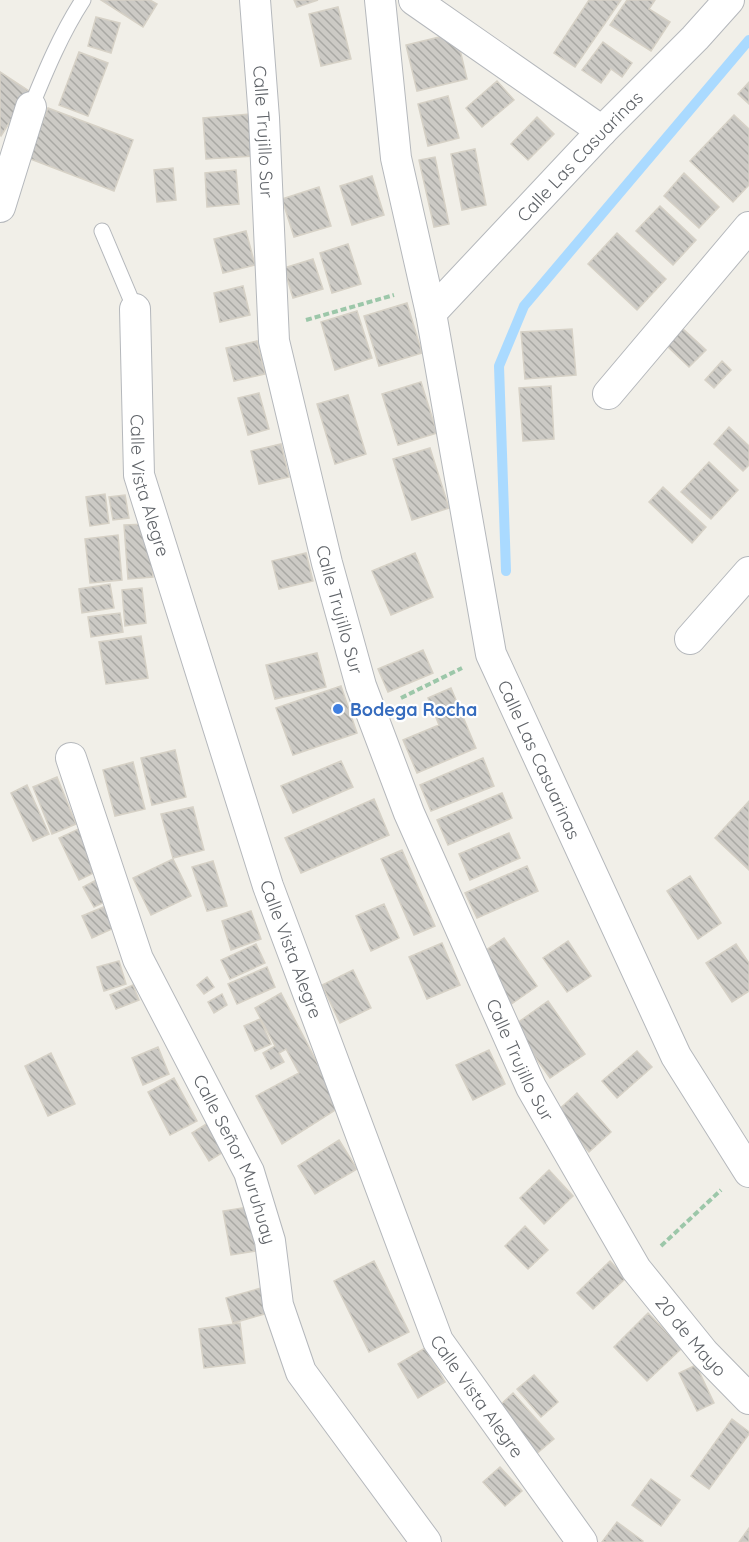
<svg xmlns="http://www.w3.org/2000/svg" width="749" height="1542" viewBox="0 0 749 1542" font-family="Quicksand,sans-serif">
	<defs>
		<pattern id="building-back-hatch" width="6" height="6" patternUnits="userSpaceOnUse" patternTransform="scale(1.5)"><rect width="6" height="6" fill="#cccac5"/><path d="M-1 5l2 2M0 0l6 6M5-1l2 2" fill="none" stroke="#a9a8a4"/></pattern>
	</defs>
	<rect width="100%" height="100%" fill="#f1efe8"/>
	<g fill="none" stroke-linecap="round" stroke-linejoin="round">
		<path stroke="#aadaff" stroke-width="10" d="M506 571 499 366 524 306 749 40"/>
	</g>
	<path fill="url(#building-back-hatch)" stroke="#d6d1c6" stroke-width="1.5" d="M101 0H150L157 4 143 27Z
		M294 0H318L297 7Z
		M589 0H621L575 67 554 53Z
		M627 0H655L649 9 670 22 651 51 610 25Z
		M338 7 351 59 321 66 309 14Z
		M96 17 120 23 111 53 88 46Z
		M456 33 467 79 417 91 406 45Z
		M603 42 632 63 622 77 611 69 601 83 582 70Z
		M79 52 108 63 88 116 59 105Z
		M0 72 29 91 1 136 0 135Z
		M497 81 514 100 482 127 466 108Z
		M749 82V104L738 94Z
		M448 96 459 138 428 146 418 104Z
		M48 108 133 140 114 191 28 158Z
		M250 114 254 156 206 159 203 118Z
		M734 115 749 129V185L733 202 690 161Z
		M537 117 554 134 528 160 511 144Z
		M475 149 486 205 462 210 451 154Z
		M435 157 449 224 434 227 419 160Z
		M173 168 176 200 157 202 154 170Z
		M236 170 239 204 207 207 205 173Z
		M684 173 719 207 699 228 664 196Z
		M372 176 384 215 352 225 340 186Z
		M319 187 331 226 294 237 282 199Z
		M660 206 696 240 673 265 636 231Z
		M246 231 255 265 223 273 214 239Z
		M617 233 666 279 637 310 588 264Z
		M348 244 361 284 332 293 320 253Z
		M313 259 323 289 293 298 284 268Z
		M243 286 250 315 220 322 214 293Z
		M407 303 422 353 379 366 364 316Z
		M357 311 372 358 335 370 321 322Z
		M682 328 706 350 689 367 666 345Z
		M572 329 576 375 525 379 521 332Z
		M257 341 265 374 234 381 226 348Z
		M722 361 731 370 714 388 705 380Z
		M421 382 437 433 398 445 382 394Z
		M551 386 554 439 523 441 519 388Z
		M259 393 269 429 248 435 238 398Z
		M348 395 366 454 335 464 317 404Z
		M729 427 749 446V465L743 471 714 444Z
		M281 444 289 477 259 484 251 451Z
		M430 448 449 508 412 520 393 459Z
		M709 462 738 490 711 519 681 492Z
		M663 487 706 527 692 543 649 502Z
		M105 494 109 523 90 526 86 497Z
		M125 495 129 518 113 520 109 497Z
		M148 524 153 577 128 579 124 525Z
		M118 535 122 580 90 583 85 539Z
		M306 553 313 581 279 589 272 561Z
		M415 553 433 597 391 615 372 571Z
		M110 584 114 608 82 613 79 589Z
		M142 588 146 623 125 626 122 590Z
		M120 613 123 632 91 637 88 617Z
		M141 636 148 678 106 684 99 642Z
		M423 650 433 673 388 692 378 669Z
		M317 653 326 687 275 699 266 665Z
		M341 686 357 733 293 755 276 708Z
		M451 688 476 748 417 773 403 740 439 725 428 698Z
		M175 750 186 797 152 805 141 758Z
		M483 758 494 786 431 811 420 785Z
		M341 761 353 787 293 813 281 786Z
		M133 762 145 809 115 816 103 770Z
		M57 777 76 824 52 834 33 787Z
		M27 785 49 834 33 841 11 793Z
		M502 793 512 818 448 845 437 820Z
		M374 799 389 835 301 873 285 838Z
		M749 801V870L715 838Z
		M193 807 204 850 173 858 161 814Z
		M83 827 102 869 79 880 59 838Z
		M509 833 520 858 470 880 459 854Z
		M402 850 435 926 414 935 381 859Z
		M173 859 191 896 151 915 133 878Z
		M213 861 227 906 207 911 192 867Z
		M527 866 538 891 477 918 465 893Z
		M690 876 721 923 698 939 667 891Z
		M100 878 111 899 94 907 83 887Z
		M113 903 123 924 92 938 82 916Z
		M384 904 399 938 371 951 356 916Z
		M251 911 261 939 231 950 222 921Z
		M504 938 537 986 510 1005 477 956Z
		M568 941 591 976 567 992 543 958Z
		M442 943 460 985 427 999 409 957Z
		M256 944 265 963 230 979 221 960Z
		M736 944 749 963V991L732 1002 706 963Z
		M119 961 126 984 104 991 97 967Z
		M267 967 275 987 237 1004 228 984Z
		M353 970 371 1008 340 1023 322 985Z
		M207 977 214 987 204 994 197 985Z
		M133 985 139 1000 116 1009 110 995Z
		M281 993 340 1107 282 1144 256 1096 299 1073 286 1049 279 1053 284 1062 271 1069 263 1053 275 1046 255 1008Z
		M222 994 227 1005 214 1013 208 1002Z
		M548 1001 585 1054 550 1078 513 1026Z
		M260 1019 271 1044 255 1051 244 1026Z
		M158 1047 169 1074 143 1085 132 1058Z
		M489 1050 505 1084 473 1100 456 1065Z
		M637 1051 652 1067 617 1098 602 1081Z
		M51 1053 75 1104 48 1116 25 1066Z
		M174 1078 197 1121 170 1135 148 1092Z
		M577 1093 611 1132 589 1152 555 1113Z
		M211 1121 228 1149 209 1161 192 1133Z
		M339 1140 357 1169 315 1194 298 1166Z
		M549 1170 573 1196 544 1224 520 1198Z
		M248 1207 256 1251 231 1255 223 1211Z
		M525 1226 548 1250 528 1269 505 1246Z
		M374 1261 409 1332 369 1352 334 1281Z
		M610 1261 626 1278 593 1309 577 1293Z
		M261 1288 268 1313 233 1323 226 1298Z
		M648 1313 682 1348 647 1381 614 1347Z
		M240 1323 245 1363 204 1368 199 1329Z
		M425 1348 445 1382 418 1398 398 1364Z
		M696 1365 714 1403 697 1411 679 1373Z
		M534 1375 558 1402 541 1417 517 1389Z
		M513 1393 554 1439 535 1455 495 1410Z
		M732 1419 749 1432V1434L709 1489 691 1476Z
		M500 1467 522 1491 505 1506 483 1482Z
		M651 1479 680 1500 661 1526 632 1505Z
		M617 1522 643 1541 642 1542H602Z
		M749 1528V1542H739Z"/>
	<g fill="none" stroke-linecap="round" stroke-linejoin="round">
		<defs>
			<path id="lane" d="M31 107C46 70 61 34 83 0
				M102 231 135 309"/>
			<g id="street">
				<path id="s1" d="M255 0 264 118 274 341 327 563 361 686 409 813 531 1087 636 1269 704 1353 749 1399"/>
				<path id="s2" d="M380 0 396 158 431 313 491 654 676 1056 749 1172"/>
				<path d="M414 0 602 131"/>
				<path d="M0 207 31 107"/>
				<path id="s3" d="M135 309 139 475 268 886 438 1341 582 1542"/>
				<path id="s4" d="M431 313 602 131 695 38 729 0"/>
				<path d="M608 394 749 227"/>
				<path d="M690 639 749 572"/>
				<path id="s5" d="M71 758 138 959 249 1172 270 1241 278 1305 301 1372 426 1542"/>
			</g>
		</defs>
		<use href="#lane" stroke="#b5b8bc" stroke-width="17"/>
		<use href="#street" stroke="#b5b8bc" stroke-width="32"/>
		<path stroke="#9cc7a9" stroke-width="4" stroke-dasharray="6 3" stroke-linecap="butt" d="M306 320 394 295
			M401 698 462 668
			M661 1246 721 1190"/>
		<use href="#lane" stroke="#fff" stroke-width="15"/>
		<use href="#street" stroke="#fff" stroke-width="30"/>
	</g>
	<circle fill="#3f7fe0" stroke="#fff" stroke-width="2" cx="338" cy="709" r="6"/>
	<g text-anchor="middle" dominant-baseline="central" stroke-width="4.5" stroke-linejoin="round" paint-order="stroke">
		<g font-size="18" fill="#5f6368" stroke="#fff">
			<text stroke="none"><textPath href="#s1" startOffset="132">Calle Trujillo Sur</textPath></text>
			<text stroke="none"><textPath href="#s4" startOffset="216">Calle Las Casuarinas</textPath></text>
			<text stroke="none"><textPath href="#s3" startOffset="178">Calle Vista Alegre</textPath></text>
			<text stroke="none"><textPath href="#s1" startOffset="618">Calle Trujillo Sur</textPath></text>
			<text stroke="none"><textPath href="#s2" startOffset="780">Calle Las Casuarinas</textPath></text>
			<text stroke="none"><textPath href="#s3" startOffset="664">Calle Vista Alegre</textPath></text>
			<text stroke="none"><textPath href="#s1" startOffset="1104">Calle Trujillo Sur</textPath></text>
			<text stroke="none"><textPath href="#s5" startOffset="435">Calle Señor Muruhuay</textPath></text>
			<text stroke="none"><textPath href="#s1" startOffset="1430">20 de Mayo</textPath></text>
			<text stroke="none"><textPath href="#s3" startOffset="1150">Calle Vista Alegre</textPath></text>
		</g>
		<g font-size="18" font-weight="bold" fill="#366cbe" stroke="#fff" text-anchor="start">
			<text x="350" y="709">Bodega Rocha</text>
		</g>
	</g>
</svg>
